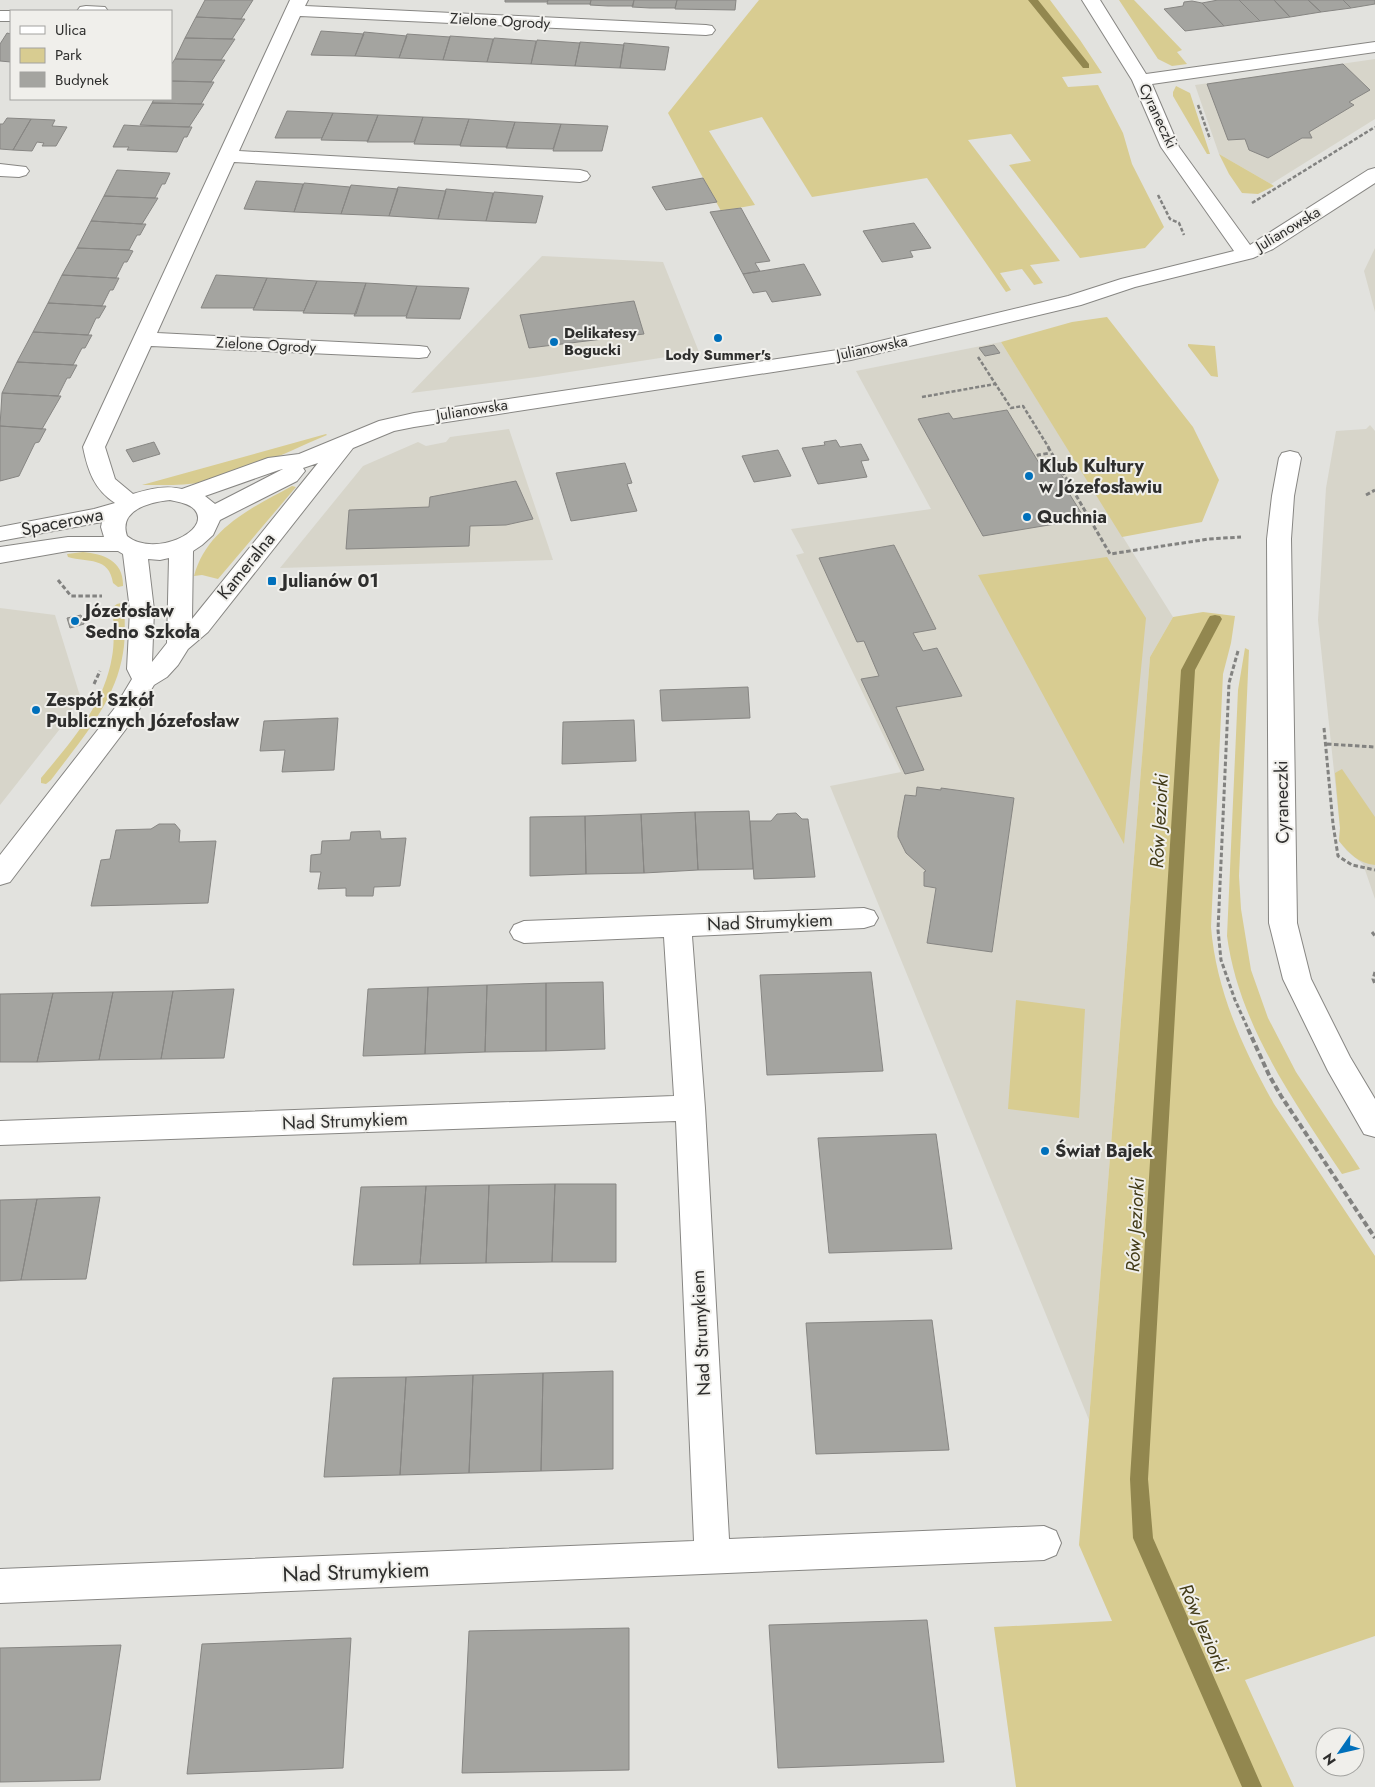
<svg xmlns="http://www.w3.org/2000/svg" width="1375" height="1787" viewBox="0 0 1375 1787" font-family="Jost,sans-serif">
	<rect width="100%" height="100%" fill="#e2e2de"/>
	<path fill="#d7d5ca" d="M1375 59V119L1271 184 1219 154 1195 85Z
		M1375 248V312L1364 271Z
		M542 256 663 262 699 352 537 377 411 393Z
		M1001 342 1173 617 1150 657 1089 1420 830 786 901 772 796 555 804 553 791 529 931 509 856 371Z
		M1370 425 1375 431V899L1363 864 1347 851 1339 841 1340 828 1318 620 1326 488 1336 431 1366 429Z
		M509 429 553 560 280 568 363 466 418 442 426 446 446 442 450 437Z
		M0 608 55 615 80 696 63 725 0 805Z"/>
	<path fill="#d8cc91" d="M759 0H1050L1080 40 1102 73 1062 77 1068 87 1098 85 1123 133 1132 164 1164 227 1145 248 1080 258 1009 165 1031 161 1011 134 968 140 1060 261 1030 265 1043 283 1034 285 1022 269 1000 273 1011 290 1006 292 927 178 812 197 762 117 709 131 755 205 721 211 668 113Z
		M1119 0H1134L1182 50 1177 52 1187 64 1172 66 1158 59Z
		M1176 86 1190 93 1210 154H1207L1173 96V92Z
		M1219 154 1271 184 1274 186 1258 194 1242 193 1229 174Z
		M1107 317 1193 427 1219 480 1202 522 1122 537 1001 342 1072 322Z
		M1188 344 1215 346 1218 377 1211 376 1188 346Z
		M326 434 327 435C287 452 246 473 204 482 184 486 162 485 142 485Z
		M292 486 296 487 218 579 202 575 194 576C207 528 252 508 292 486Z
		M83 552C104 554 124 561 123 586L118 587 113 583C109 556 88 563 68 557L67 554Z
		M1107 557 1146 618 1124 844 978 575Z
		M125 602C124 619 126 636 123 653 115 703 80 741 51 780L46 784 41 783V778C71 742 104 705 112 657 115 642 113 623 113 607L117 604Z
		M1203 612 1235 616 1231 643 1223 674 1211 927C1216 990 1243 1049 1274 1104L1375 1256V1636L1245 1680 1294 1787H1016L994 1627 1112 1621 1079 1545 1150 657 1173 617Z
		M1245 648 1249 650 1239 876 1241 909 1251 970 1268 1018 1296 1072 1360 1169 1342 1174C1294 1101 1239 1025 1227 936L1238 690Z
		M1342 769 1375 817V865C1358 863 1350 854 1339 841L1340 828 1335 773Z
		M1016 1000 1085 1009 1079 1118 1008 1109Z"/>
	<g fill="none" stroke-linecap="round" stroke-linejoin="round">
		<path fill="#92874f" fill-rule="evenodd" d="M1028 0H1038L1089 64V68H1083Z
			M1215 615 1220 616 1222 619 1195 670 1148 1479 1153 1538 1262 1787H1242L1133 1538 1130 1479 1181 670 1208 619 1210 616Z"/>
	</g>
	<path fill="#a4a4a0" stroke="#878683" d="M205 0H253L241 19 196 17Z
		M548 0H591L590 4H547Z
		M548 0 547 2H505V0Z
		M591 0H634L633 6H608L590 5Z
		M634 0H677L675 8H650L632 7Z
		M677 0H736L735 10 675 9Z
		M1218 0H1239L1260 21 1224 26 1202 3Z
		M1239 0H1274L1290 17 1260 21Z
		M1274 0H1308L1321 12 1290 17Z
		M1308 0H1343L1351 8 1321 12Z
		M1343 0H1375V4L1351 8Z
		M1192 1 1202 3 1224 26 1185 31 1164 9 1183 6 1184 2Z
		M196 17 241 19H245L232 39 185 38Z
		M321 31 364 34 355 56 311 55Z
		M364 32 407 36 399 58 355 56Z
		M7 33 11 34V62L0 61V44Z
		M407 34 450 37 443 60 399 58Z
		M450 36 493 39 487 62 443 60Z
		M185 38 232 39H235L221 60 175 59Z
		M494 38 536 41 531 64 487 62Z
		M537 40 580 43 575 66 531 64Z
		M580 42 624 45 620 68 575 66Z
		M624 43 669 47 665 70 620 68Z
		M175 59 221 60H225L211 82 171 81V65Z
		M1343 64 1370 90 1349 102 1354 105 1309 132 1312 138H1302L1268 158 1249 150 1245 139 1228 140 1207 84Z
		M171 81 211 82H214L201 104 152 103 154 99H171Z
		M152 103 201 104H204L189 127 140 125Z
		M287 111 333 113 322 138H275Z
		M333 113 378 115 368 141 321 140Z
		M378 115 423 117 414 142H367Z
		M423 117 469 119 460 145 414 144Z
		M7 118 31 119 13 150 0 149V124H3Z
		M31 119 55 120 52 126 67 127 56 146H42L44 143 37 142 32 151 13 150Z
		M469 119 515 122 507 147 460 146Z
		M515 122 561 124 553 149 506 148Z
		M561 124 608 126 602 151H553Z
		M124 125 140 126 192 127 187 137H184L177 152 127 150 129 147H113Z
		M117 170 170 173 165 184H162L155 198 104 196Z
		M703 178 717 202 666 210 652 187Z
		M256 181 303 184 294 212 244 209Z
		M304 183 350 187 341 214 294 212Z
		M351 185 398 189 389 216 341 214Z
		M398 187 446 191 438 219 389 216Z
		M446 189 493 193 486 221 438 219Z
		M494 192 543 196 536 223 486 221Z
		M104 196 155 198H158L142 224 91 221Z
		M741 208 770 261 755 263 760 271 743 274 710 212Z
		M91 221 142 224H146L140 235H137L129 250 77 248Z
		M914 223 931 248 910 251 913 257 882 262 863 231Z
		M77 248 129 250 133 251 127 262H124L116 278 62 275Z
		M804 264 821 295 772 302 766 291 753 293 743 274Z
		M62 275 116 278H119L113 290H110L102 306 48 303Z
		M216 275 267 278 254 308H201Z
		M267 278 317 281 304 311 253 310Z
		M317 281 366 283 356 314 303 313Z
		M366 283 417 286 406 316H354Z
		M417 286 469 288 460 319 406 318Z
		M634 301 644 334 529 348 520 315Z
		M48 303 102 306H106L99 318H96L88 335 33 332Z
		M33 332 88 335H92L85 348H82L73 365 17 362Z
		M994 345 1000 353 985 356 979 348Z
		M17 362 73 365H77L70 378H67L58 396 2 393Z
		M2 393 58 396H61L42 429 0 426Z
		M1007 410 1039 463 1049 460 1054 468H1057L1071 490H1067L1085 519 983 536 918 419 949 413 953 419Z
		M0 426 46 429 39 442 35 443 19 476 0 481Z
		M836 440 840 447 861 444 869 460 861 461 867 477 818 484 802 448 825 445 824 442Z
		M154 442 160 454 133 462 126 450Z
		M778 450 791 476 754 482 742 456Z
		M625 463 632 483 627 484 637 511 571 521 556 473Z
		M516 481 533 519 506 525 470 526 469 546 346 549 349 510 429 507 430 497Z
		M894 545 936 629 913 633 923 651 937 648 962 696 896 707 924 770 905 774 861 679 879 676 864 641 857 642 819 558Z
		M81 615 84 624 70 628 67 618Z
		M748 687 750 718 662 721 660 690Z
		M338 718 334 770 282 772 285 750 260 751 264 721Z
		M634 720 636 761 562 764 563 722Z
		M917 787 941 790V788L1014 798 992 952 927 943 936 888 924 886V872L926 871 906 853 898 837V832L905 795 916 796Z
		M749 811 753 869 698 870 695 812Z
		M695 812 698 870 644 873 641 814Z
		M796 813 802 819H808L815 877 754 879 750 821H771L777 814Z
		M641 814 644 873 586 874 585 816Z
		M585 816 586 874 530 876V817Z
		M159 824H175L180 830 179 842 216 841 208 903 91 906 101 860 110 859 116 830 151 829Z
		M380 831 381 839 406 838 400 886 374 887 373 896H346V888L318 889 321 872H310L311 855 321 854 322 841 350 840 351 832Z
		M871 972 883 1071 767 1075 760 975Z
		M603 982 605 1049 546 1051V983Z
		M546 983V1051L485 1052 487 985Z
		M487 985 485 1052 425 1054 428 987Z
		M428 987 425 1054 363 1056 368 989Z
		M234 989 224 1058 161 1059 173 991Z
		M173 991 161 1059 99 1060 113 992Z
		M113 992 99 1060 37 1062 53 993Z
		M53 993 37 1062H0V994Z
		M936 1134 952 1249 829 1253 818 1138Z
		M555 1184 552 1262 486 1263 489 1185Z
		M555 1184H616V1262H552Z
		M489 1185 486 1263 420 1264 426 1186Z
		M426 1186 420 1264 353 1265 361 1187Z
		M100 1197 86 1279 21 1280 37 1199Z
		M37 1199 21 1280 0 1281V1200Z
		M932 1320 949 1450 816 1454 806 1323Z
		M613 1371V1469L541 1471 543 1373Z
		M543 1373 541 1471 469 1473 473 1375Z
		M473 1375 469 1473 400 1475 406 1377Z
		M406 1377 400 1475 324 1477 333 1378Z
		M927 1620 944 1762 778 1768 769 1625Z
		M629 1628V1770L462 1773 469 1631Z
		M351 1638 343 1768 187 1774 202 1644Z
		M121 1645 100 1780 0 1782V1648Z"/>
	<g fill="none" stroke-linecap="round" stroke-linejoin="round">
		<defs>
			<path id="minor" d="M290 0H308L305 6 706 25 712 26 715 30 712 34 706 35 300 16 239 151 580 170 587 172 590 176 587 180 580 182 234 162 157 333 419 346 427 347 430 352 427 357 419 358 151 346 105 447 115 479 133 494C150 489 165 485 182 489L268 458 299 454 379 421 414 413 851 348 1068 296 1121 279 1234 251 1161 147 1132 80 1082 0H1100L1146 74 1375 42V52L1152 84 1179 147 1250 245 1368 170 1375 168V183L1273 249 1253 258 1135 287 1081 305 851 360 414 427 394 431 353 448 208 632 188 649 178 665 167 677 154 685 132 721 10 882 0 885V855L114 709 132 679 127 669 130 610 123 554 118 551H68L0 563V547L68 537H104L101 527 102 522 0 541V527L94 509 115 503C94 489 88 471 83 447ZM318 463 192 619 193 551 202 545 213 535 220 520 297 481 305 471 303 468ZM283 469 215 504 205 496 279 470ZM170 500C178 502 189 503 195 510 212 531 154 558 127 536 118 510 150 502 170 500ZM169 558 167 643 152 662 154 610 148 559 160 560Z
				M86 6 105 7 108 11H77L80 7Z
				M0 11H13H11V21H0Z
				M0 164 26 167 29 171 26 175 19 177 0 176Z
				M1290 451 1298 453 1301 458 1294 496 1291 539 1297 923 1311 979 1350 1057 1375 1099V1137L1364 1134 1328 1071 1283 979 1269 923 1267 539 1272 496 1279 458 1282 453Z
				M864 908 874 911 878 918 874 925 864 928 692 936 705 1108 729 1539 1044 1526 1056 1531 1061 1543 1056 1555 1044 1560 0 1603V1569L694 1541 676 1121 0 1145V1121L674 1096 664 937 524 943 514 939 510 932 514 925 524 921Z"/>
		</defs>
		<use href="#minor" stroke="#878683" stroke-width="2"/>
		<path stroke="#828280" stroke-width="2.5" stroke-dasharray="4 2" stroke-linecap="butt" d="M1198 105 1210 139
			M1158 195 1170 219 1179 223 1184 235
			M1252 203 1375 127
			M978 357 1011 408 1023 406 1049 448
			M922 397 995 384"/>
		<path stroke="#828280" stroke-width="3" stroke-dasharray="4.5 2.5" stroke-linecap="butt" d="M1048 447 1110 554 1209 539 1241 537
			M1043 462 1038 455 1050 453
			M1366 495 1375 490
			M58 580 71 596H102
			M1238 651 1229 683 1218 930 1221 960 1235 1000 1249 1031
			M94 684 100 671
			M1324 728 1333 824 1338 856 1352 865 1375 870
			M1327 744 1375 747
			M1372 932 1375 936
			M1375 972 1373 979 1375 984"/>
		<path stroke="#828280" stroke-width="4" stroke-dasharray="6 3" stroke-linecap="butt" d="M1248 1029 1269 1075 1281 1096 1375 1238"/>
		<use href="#minor" fill="#fff" fill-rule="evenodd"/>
	</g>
	<g fill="#0070bb" stroke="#f0efeb" stroke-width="2">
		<circle cx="718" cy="338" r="5"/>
		<circle cx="554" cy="342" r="5"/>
		<circle cx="1029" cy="476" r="5"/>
		<circle cx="1027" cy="517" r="5"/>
		<rect x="267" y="576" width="10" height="10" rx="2.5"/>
		<circle cx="75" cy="621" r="5"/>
		<circle cx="36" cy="710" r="5"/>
		<circle cx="1045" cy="1151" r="5"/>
	</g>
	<g text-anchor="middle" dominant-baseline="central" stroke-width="4" stroke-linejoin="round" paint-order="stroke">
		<g font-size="15" fill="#2e2e2d" stroke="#f0efeb">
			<text transform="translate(500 21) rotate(3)">Zielone Ogrody</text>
			<text transform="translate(1158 116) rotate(65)">Cyraneczki</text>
			<text transform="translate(1288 229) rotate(-31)">Julianowska</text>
			<text transform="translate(266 345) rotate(3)">Zielone Ogrody</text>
			<text transform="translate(872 348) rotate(-12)">Julianowska</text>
			<text transform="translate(472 410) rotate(-9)">Julianowska</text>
		</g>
		<g font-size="15" font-weight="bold" fill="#2e2e2d" stroke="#f0efeb" text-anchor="start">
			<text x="564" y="333">Delikatesy<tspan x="564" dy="17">Bogucki</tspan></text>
			<text x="718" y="355" text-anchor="middle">Lody Summer's</text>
		</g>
		<g font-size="18" font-weight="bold" fill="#2e2e2d" stroke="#f0efeb" text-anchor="start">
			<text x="1039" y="466">Klub Kultury<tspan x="1039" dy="21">w Józefosławiu</tspan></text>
			<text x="1037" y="517">Quchnia</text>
			<text x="282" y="581">Julianów 01</text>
			<text x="85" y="611">Józefosław<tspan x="85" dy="21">Sedno Szkoła</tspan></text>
			<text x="46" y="700">Zespół Szkół<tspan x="46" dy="21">Publicznych Józefosław</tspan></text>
			<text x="1055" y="1151">Świat Bajek</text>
		</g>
		<g font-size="18" fill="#2e2e2d" stroke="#f0efeb">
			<text transform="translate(62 522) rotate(-11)">Spacerowa</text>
			<text transform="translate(246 566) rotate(-51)">Kameralna</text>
			<text transform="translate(1282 802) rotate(-91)">Cyraneczki</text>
			<text transform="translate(770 922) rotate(-2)">Nad Strumykiem</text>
			<text transform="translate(345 1121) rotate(-2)">Nad Strumykiem</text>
			<text transform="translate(701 1333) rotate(-93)">Nad Strumykiem</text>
		</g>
		<g font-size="19" font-style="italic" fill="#413a17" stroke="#f0efeb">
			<text transform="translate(1159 821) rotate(-87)">Rów Jeziorki</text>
			<text transform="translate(1135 1225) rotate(-87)">Rów Jeziorki</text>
			<text transform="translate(1204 1628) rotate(66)">Rów Jeziorki</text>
		</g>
		<g font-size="21" fill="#2e2e2d" stroke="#f0efeb">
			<text transform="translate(356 1572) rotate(-2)">Nad Strumykiem</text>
		</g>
	</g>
	<rect x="10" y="10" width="162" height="90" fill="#f0efeb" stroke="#a2a29f"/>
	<rect x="20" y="26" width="25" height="8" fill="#ffffff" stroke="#a2a29f"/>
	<text x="55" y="35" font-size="15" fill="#2e2e2d">Ulica</text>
	<rect x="20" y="48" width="25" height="15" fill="#d8cc91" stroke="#a2a29f"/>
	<text x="55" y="60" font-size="15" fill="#2e2e2d">Park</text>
	<rect x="20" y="72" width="25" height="15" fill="#a4a4a0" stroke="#a2a29f"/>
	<text x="55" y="85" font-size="15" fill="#2e2e2d">Budynek</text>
	<g transform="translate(1340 1752) rotate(236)"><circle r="24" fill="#f0efeb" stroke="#a2a29f"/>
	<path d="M0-4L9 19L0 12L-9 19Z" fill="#0070bb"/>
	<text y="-8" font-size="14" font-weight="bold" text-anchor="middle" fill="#2e2e2d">N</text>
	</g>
</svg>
